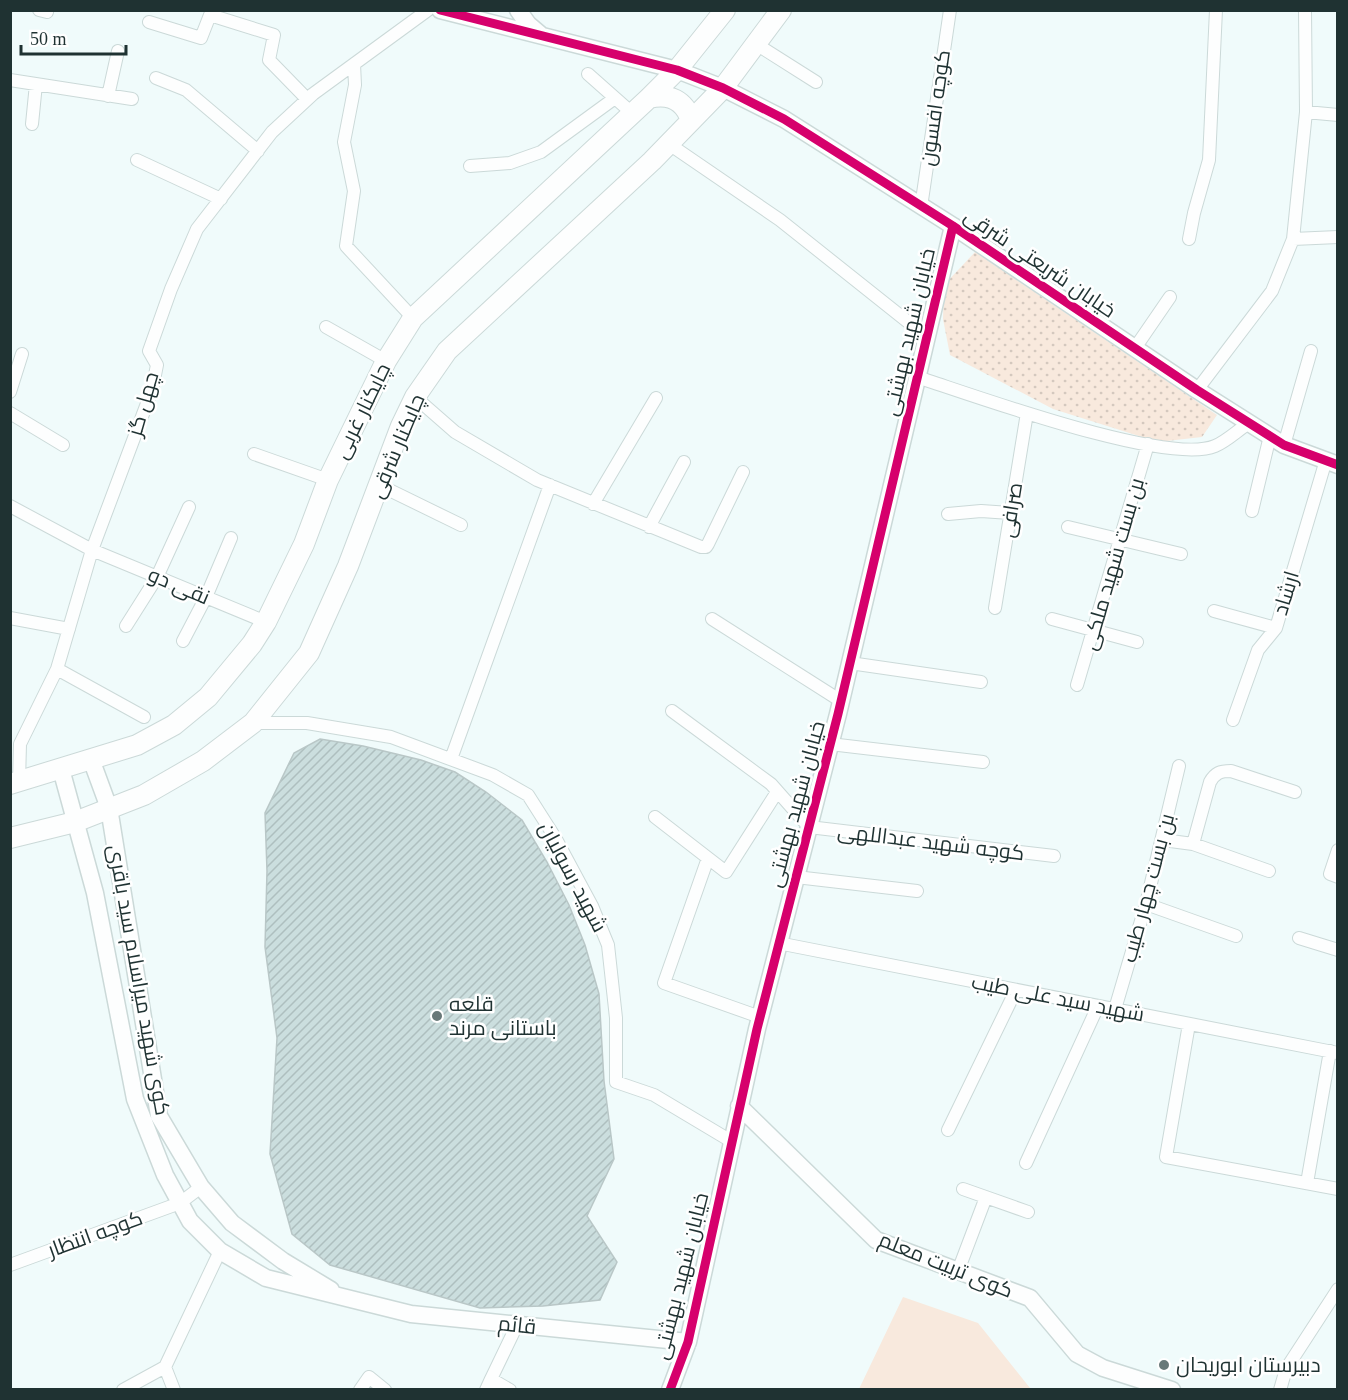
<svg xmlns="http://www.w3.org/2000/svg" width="1348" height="1400" viewBox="0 0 1348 1400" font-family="'Times New Roman',Cairo,serif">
	<defs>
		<pattern id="park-dots" width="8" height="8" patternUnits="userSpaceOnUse" patternTransform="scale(1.5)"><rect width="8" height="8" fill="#f8e9dd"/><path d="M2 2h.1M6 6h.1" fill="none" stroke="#d4c8be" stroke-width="1.8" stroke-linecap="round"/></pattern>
		<pattern id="building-hatch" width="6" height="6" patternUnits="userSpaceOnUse" patternTransform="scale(1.5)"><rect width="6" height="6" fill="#cbdede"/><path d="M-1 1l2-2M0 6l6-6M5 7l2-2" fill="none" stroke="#aebfbf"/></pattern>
	</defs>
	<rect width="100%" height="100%" fill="#f0fbfb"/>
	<path fill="#f8e9dd" d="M903 1297 978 1323 1030 1388 1040 1389H859Z"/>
	<path fill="url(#park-dots)" d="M975 252 1217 415 1202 437 1158 442 1053 409 950 355 943 319 944 285Z"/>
	<path fill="url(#building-hatch)" stroke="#b9c7c7" stroke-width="1.5" d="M320 739 363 746 421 760 455 772 486 792 522 820 547 862 569 905 585 945 599 994 604 1081 614 1159 587 1216 617 1262 600 1300 543 1306 480 1308 330 1265 292 1234 270 1154 277 1038 265 947 267 871 265 813 294 753Z"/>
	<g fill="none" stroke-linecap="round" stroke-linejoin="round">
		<defs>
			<path id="street" d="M39 10 47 12
				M1305 10 1306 112 1293 239 1338 237
				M149 22 201 38 210 15 274 35 269 60 307 99
				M756 44 816 82
				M354 64 355 85 344 142 354 191 346 246 413 318
				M588 74 632 113
				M156 78 186 90 258 151
				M10 80 132 99
				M108 96 118 51
				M1306 112 1338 115
				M32 124 36 84
				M669 144 780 220 927 337
				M137 160 221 199
				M470 166 510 163 541 152 615 98
				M921 207 950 10
				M1189 239 1194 213 1209 160 1216 10
				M326 327 386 361
				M1135 348 1170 297
				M917 377C973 395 1167 466 1215 446 1227 441 1238 430 1249 423
				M1197 390 1272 291 1293 239
				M10 392 22 354
				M415 397 455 432 537 480 701 547H706L708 544 743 472
				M10 413 63 445
				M1284 445 1311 351
				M254 454 328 480
				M379 485 461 525
				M593 504 656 398
				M10 506 92 550 266 622
				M1252 511 1270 436
				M948 514 981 511 1010 513
				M649 527 684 462
				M1068 527 1181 554
				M995 608 1027 413
				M1214 611 1276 628
				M10 618 69 629
				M712 619 841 701
				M1052 619 1137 642
				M126 626 157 577 189 507
				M183 641 206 597 231 538
				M850 663 981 682
				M57 669 144 717
				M1077 685 1148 444
				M672 711 771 784 809 827 1054 856
				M1233 720 1258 650 1276 628 1326 460
				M253 723H307L391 737 493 775 528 795 556 839 592 906 608 945 616 1018V1082L654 1095 731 1141
				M830 744 983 762
				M451 759 550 485
				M19 782 20 744 57 669 92 550 152 390 157 365 149 351 171 289 197 229 272 132 313 94 428 10
				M655 817 726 872 777 792
				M1163 840 1193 844 1269 871
				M1193 844 1210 782C1215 773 1220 771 1231 771L1295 792
				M1338 850 1330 874 1338 877
				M708 858 664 983 760 1017
				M796 877 917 891
				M1146 904 1236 936
				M1299 938 1338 950
				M778 943 1338 1053
				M1115 1009 1146 904 1179 766
				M1189 1024 1166 1157 1338 1189
				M948 1130 1016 990
				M1026 1163 1098 1006
				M1307 1183 1330 1051
				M963 1189 1028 1212
				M10 1265 180 1203 201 1187
				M958 1271 986 1197
				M491 1379 517 1325
				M123 1390 165 1367
				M174 1390 165 1367 220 1251
				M360 1390 369 1377 385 1390
				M486 1390 491 1379 510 1390
				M1280 1390 1286 1369 1338 1289"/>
			<path id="secondary" d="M440 10 677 70 723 88 784 119 953 226 1197 390 1284 445 1338 465
				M518 10 528 24 541 35
				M91 759 109 808 159 1116 201 1187 232 1223 283 1261 331 1290
				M61 769 95 893 135 1099 165 1175 190 1221 220 1251 266 1278 411 1314 688 1342
				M739 1106 876 1240 1030 1298 1077 1354 1103 1368 1172 1390
				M670 1390 688 1342 757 1029 838 714 953 226"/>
			<path id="primary" d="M649 98C669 93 685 100 691 121
				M10 784 137 745 174 725 208 697 252 644 266 622 304 544 328 480 386 361 413 318 649 98 677 70 725 10
				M10 838 75 822 144 795 203 761 253 723 309 653 348 566 401 426 415 397 447 351 652 161 723 88 781 10"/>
		</defs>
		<use href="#street" stroke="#cbd9d8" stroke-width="14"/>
		<use href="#secondary" stroke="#cbd9d8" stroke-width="19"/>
		<use href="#primary" stroke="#cbd9d8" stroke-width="22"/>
		<use href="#street" stroke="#fdfefe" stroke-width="12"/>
		<use href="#secondary" stroke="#fdfefe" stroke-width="16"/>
		<use href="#primary" stroke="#fdfefe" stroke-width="20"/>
		<defs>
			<path id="cycleway" d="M440 10 677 70 723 88 784 119 953 226 1197 390 1284 445 1338 465
				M670 1390 688 1342 757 1029 838 714 953 226"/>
		</defs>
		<use href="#cycleway" stroke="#fff" stroke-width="13"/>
		<use href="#cycleway" stroke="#d6006c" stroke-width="9"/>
	</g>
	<g fill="#687878" stroke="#fff" stroke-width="2">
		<circle cx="437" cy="1016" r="6"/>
		<circle cx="1164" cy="1365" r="6"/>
	</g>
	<g text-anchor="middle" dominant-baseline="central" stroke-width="5" stroke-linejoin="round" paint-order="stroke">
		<g font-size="21" fill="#1f3232" stroke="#fff">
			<text transform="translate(935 108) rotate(-82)">كوچه افسون</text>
			<text transform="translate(1040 263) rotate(34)">خیابان شریعتی شرقی</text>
			<text transform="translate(909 332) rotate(-77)">خیابان شهید بهشتی</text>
			<text transform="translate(143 404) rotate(-74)">چهل گز</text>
			<text transform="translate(362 411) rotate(-64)">چایکنار غربی</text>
			<text transform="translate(397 446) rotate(-67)">چایکنار شرقی</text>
			<text transform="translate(1011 510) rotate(-81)">صرافی</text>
			<text transform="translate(1113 564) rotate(-74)">بن بست شهید ملکی</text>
			<text transform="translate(179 586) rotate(23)">نقی دو</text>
			<text transform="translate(1286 593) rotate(-73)">ارشاد</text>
			<text transform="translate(796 804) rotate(-75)">خیابان شهید بهشتی</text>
			<text transform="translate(931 842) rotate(7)">کوچه شهید عبداللهی</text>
			<text transform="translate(573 877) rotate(62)">شهید رسولیان</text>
			<text transform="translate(1148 888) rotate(-75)">بن بست چهار طیب</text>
			<text transform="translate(139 980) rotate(80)">کوی شهید میراسلام سید باقری</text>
			<text transform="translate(1058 998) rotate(11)">شهید سید علی طیب</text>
			<text transform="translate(95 1234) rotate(-20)">کوچه انتظار</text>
			<text transform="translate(946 1265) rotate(22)">کوی تربیت معلم</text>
			<text transform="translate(681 1276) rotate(-76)">خیابان شهید بهشتی</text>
			<text transform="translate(517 1325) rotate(6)">قائم</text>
		</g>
		<g font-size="21" fill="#1f3232" stroke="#fff" text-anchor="start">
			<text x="449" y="1004">قلعه<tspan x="449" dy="24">باستانی مرند</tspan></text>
			<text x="1176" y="1365">دبیرستان ابوریحان</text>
		</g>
	</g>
	<rect width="1348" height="1400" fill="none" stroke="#1f3232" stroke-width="24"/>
	<path d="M21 45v9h105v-9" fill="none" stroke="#1f3232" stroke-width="3"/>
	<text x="30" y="45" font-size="18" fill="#1f3232" stroke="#ffffff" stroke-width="4.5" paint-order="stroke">50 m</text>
</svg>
